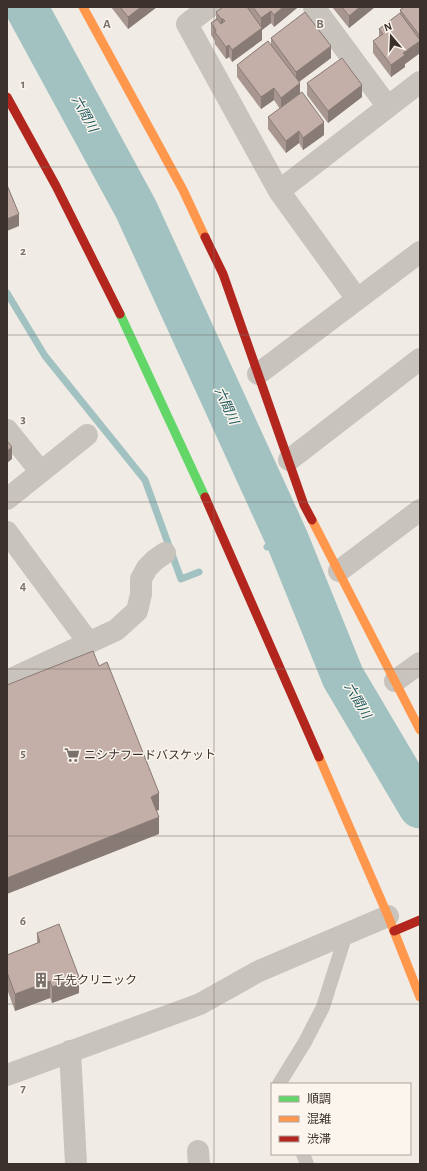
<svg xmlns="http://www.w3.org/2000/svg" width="427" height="1171" viewBox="0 0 427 1171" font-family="'Alegreya Sans','Noto Sans JP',sans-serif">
	<rect width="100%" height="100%" fill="#f0ebe5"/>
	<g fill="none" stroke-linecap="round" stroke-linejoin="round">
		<path stroke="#a1c2c1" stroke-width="7" d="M7 293 45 356 145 480 181 579 199 572
			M267 547 287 539"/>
		<path stroke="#a1c2c1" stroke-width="43" d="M26 7 136 209 287 539 343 677 420 807"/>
		<path stroke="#c9c3be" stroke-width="14" d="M279 1084 305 1042 323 1007 346 934
			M303 1154 307 1164"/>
		<path stroke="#c9c3be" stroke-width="22" d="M209 7 187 24 279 191 357 299
			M314 7 388 107
			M279 191 420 82
			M258 374 420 252
			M7 430 41 472
			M289 460 420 359
			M7 499 87 435
			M7 532 89 643
			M339 571 420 510
			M7 681 116 630 137 611 141 594V579L147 568 155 560 165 553
			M395 681 420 663
			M70 1051 76 1164
			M7 1075 200 1004 257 972 388 916
			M198 1151 199 1164"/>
		<path stroke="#63d668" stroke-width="9" d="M120 314 205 497"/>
		<path stroke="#ff974d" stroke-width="9" d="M83 7 183 190 205 237
			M312 520 420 730
			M319 757 388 916 420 997"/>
		<path stroke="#b3261e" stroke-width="9" d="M7 97 56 186 120 314
			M205 237 223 274 304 505 312 520
			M205 497 319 757
			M394 931 420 920"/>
	</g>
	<path fill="#a89690" d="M111 7H157L128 29Z
		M223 7H297V8L274 27 271 23 262 30V40L232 62 229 57 226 59 215 44V41L211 35V23L216 19V12Z
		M332 7H375L349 28Z
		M420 7V53L405 64V67L391 77 373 53V41L379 37V29L400 14V10Z
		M271 38 331 58 299 82 300 94 324 135 303 150 299 143 286 153 268 129V117L280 109 274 100 261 109 237 77V65L271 44Z
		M307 83 362 97 328 123 307 95Z
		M37 933 79 993 52 1003 50 998 15 1011 7 989V955L37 944Z"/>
	<path fill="#887a75" d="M141 7H157L128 29V17Z
		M283 7H297V8L274 27V15Z
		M360 7H375L349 28V16Z
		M271 11V23L262 30V40L232 62V50L261 29V18Z
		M221 19H223V31L221 32Z
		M420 41V53L405 64V67L391 77V65L403 53Z
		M229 45V57L226 59V47Z
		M331 46V58L296 84V72Z
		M300 83V95L281 110V98Z
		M362 85V97L328 123V111Z
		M274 88V100L261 109V97Z
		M324 122V135L303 150V138Z
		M299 131V143L286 153V141Z
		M19 214V226L7 231V219Z
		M12 447V459L7 463V451Z
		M159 793V810L151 813V797Z
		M159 817V834L7 894V878Z
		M79 977V993L52 1003V987Z
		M50 981V998L15 1011V994Z"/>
	<path fill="#c3afa7" stroke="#887a75" d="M120 7H141L128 17Z
		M223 7H247L262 28 232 50 229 45 226 47 215 32 216 30 211 23 217 19 221 24 225 21 223 19H221L216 12Z
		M253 7H283L274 15 271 11 261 18Z
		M342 7H360L349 16Z
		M404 7H420V36L400 10Z
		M305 12 331 46 296 72 271 38Z
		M400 13 420 40V41L403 53 405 55 391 65 373 41 383 34 379 29Z
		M268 41 300 83 281 98 274 88 261 97 237 65Z
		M342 58 362 85 328 111 307 83Z
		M302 92 324 122 303 138 299 131 286 141 268 117Z
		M7 185 19 214 7 219Z
		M7 441 12 447 7 451Z
		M93 651 99 666 107 662 159 793 151 797 159 817 7 878V685Z
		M59 924 79 977 52 987 50 981 15 994 7 972V955L40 942 37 933Z"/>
	<path fill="none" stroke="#7a716c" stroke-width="1" stroke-opacity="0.55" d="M214 7V1164M7 167H420M7 335H420M7 502H420M7 669H420M7 836H420M7 1004H420"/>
	<defs>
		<symbol id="supermarket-bare" viewBox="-9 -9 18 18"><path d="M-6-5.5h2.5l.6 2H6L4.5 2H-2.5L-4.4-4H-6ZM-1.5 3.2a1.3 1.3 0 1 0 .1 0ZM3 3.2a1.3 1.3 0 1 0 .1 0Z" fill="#7a716c" stroke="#fbf5ee" stroke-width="2.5" paint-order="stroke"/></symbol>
		<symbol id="building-bare" viewBox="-9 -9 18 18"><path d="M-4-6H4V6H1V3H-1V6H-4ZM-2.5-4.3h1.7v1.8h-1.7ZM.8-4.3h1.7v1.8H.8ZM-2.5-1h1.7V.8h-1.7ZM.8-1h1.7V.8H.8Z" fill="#7a716c" stroke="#fbf5ee" stroke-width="2.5" paint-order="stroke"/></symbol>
	</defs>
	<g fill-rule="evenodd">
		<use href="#supermarket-bare" x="61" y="744" width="22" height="22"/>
		<use href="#building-bare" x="30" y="969" width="22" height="22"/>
	</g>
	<g text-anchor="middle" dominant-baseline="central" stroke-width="3" stroke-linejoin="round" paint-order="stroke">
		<g font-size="12" fill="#3b302b" stroke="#fbf5ee" text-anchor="start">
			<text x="84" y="755">ニシナフードバスケット</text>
			<text x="53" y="980">千先クリニック</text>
		</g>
		<g font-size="13" font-style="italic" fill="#1f5a5e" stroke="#fbf5ee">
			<text transform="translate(84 114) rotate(61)">六間川</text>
			<text transform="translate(226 406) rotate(65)">六間川</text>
			<text transform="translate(357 701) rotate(59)">六間川</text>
		</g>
	</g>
	<g font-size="13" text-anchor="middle" font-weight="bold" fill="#7a716c" stroke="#fbf5ee" stroke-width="3" stroke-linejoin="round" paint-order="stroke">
		<text x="107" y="28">A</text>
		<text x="320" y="28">B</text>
		<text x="23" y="88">1</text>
		<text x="23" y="255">2</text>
		<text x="23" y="423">3</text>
		<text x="23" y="590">4</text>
		<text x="23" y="757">5</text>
		<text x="23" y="925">6</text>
		<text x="23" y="1092">7</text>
	</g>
	<rect width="427" height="1171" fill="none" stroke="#3b302b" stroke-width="16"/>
	<rect x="271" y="1083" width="140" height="72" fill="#fbf5ee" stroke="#aea6a0"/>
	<rect x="279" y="1096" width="20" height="6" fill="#63d668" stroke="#aea6a0"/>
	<text x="307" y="1103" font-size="12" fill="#3b302b">順調</text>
	<rect x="279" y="1116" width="20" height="6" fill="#ff974d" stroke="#aea6a0"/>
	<text x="307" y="1123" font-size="12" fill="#3b302b">混雑</text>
	<rect x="279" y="1136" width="20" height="6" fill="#b3261e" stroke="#aea6a0"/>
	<text x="307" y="1143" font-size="12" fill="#3b302b">渋滞</text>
	<g transform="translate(391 36) rotate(341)" stroke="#fbf5ee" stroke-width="3" paint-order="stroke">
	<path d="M0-3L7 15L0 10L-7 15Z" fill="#3b302b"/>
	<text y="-6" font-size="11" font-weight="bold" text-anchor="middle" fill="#3b302b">N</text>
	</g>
</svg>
